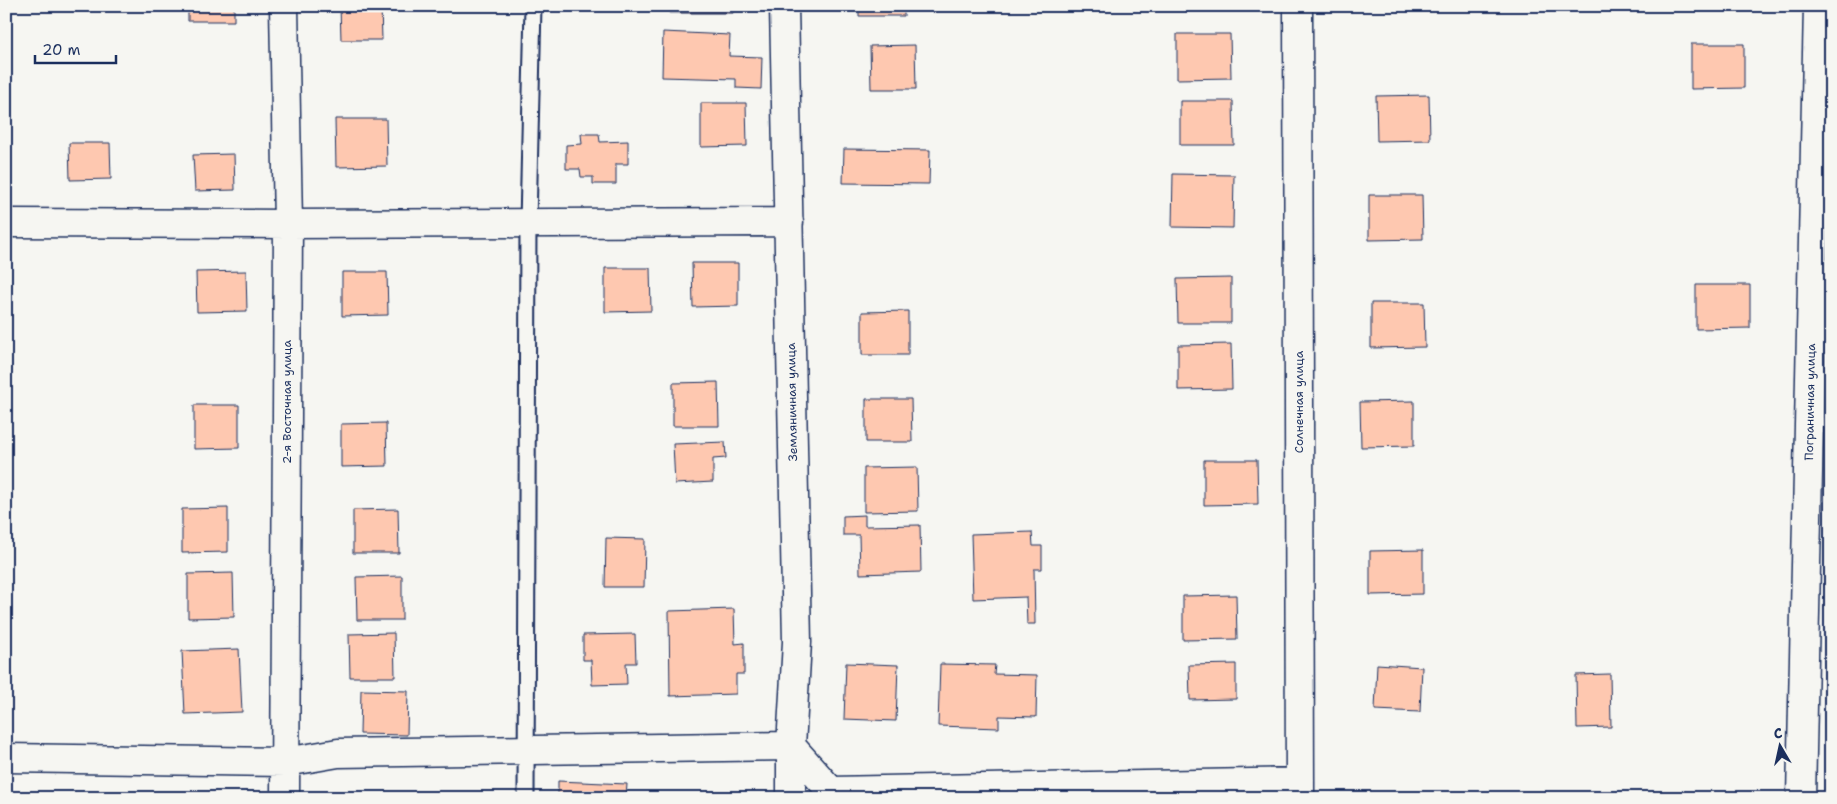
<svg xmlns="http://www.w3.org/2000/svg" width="1837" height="804" viewBox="0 0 1837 804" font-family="'Shantell Sans',sans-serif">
	<rect width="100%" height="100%" fill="#f6f6f2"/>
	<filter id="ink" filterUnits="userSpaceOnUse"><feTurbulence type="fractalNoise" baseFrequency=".02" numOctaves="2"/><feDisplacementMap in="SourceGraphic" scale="10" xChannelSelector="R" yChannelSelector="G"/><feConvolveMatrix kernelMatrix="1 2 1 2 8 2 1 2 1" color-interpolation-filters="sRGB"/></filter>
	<g filter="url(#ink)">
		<path fill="#fec8b0" stroke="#1b2f5e" d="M188 6H234V21H188Z
			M340 6H381L382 40H341Z
			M668 6H733V13H669Z
			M859 6H904V16H859Z
			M663 32 730 35 729 56 762 57 761 89 736 88V79L662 77Z
			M1177 34H1230L1231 78 1177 79Z
			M1691 44H1744V88L1691 89Z
			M915 45 916 89H871L870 46Z
			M1429 95 1430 140 1377 141 1376 96Z
			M1180 101H1233L1234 145H1180Z
			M701 103H746L747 146 701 147Z
			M335 119H386L387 166 336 167Z
			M581 134H599L600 142 628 141V164H616V184H593V177H581L580 169H566V145L582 144Z
			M69 143H110L111 179 70 180Z
			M844 149 930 150 929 184 843 183Z
			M234 154 235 190 195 191 193 155Z
			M1173 174 1234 175 1233 228 1172 227Z
			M1369 195H1422L1423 239 1369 240Z
			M692 263H738V306L693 307Z
			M605 268H650L651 311 605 312Z
			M246 271 247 311 197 312 196 272Z
			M342 272H387L388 315 342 316Z
			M1231 278V323H1178L1177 279Z
			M1696 285H1750V328L1696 329Z
			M1371 303H1424L1425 347 1371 348Z
			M908 311V355H862V312Z
			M1231 344 1232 389 1178 390V345Z
			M718 382 719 426H673V383Z
			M866 399H911L912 442H866Z
			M1414 401V446L1361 447 1360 402Z
			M194 405H239V448L194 449Z
			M386 423 387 466 341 467V424Z
			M725 442 726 458 713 459V482L675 484 673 444Z
			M1204 460H1257L1258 504 1204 505Z
			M917 467 918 511 864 512V468Z
			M228 508V552L182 553V509Z
			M398 509 399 553H353V510Z
			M865 515V526L920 525 921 572 860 574 859 535H843V516Z
			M1032 532 1033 546H1042V569H1034L1035 624H1027L1026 597 973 599 971 534Z
			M606 538 645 539 644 587H605Z
			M1423 550V594L1370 595V551Z
			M233 573 234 617 188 618V574Z
			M402 576V620H357L356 577Z
			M1236 595 1237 639 1183 640V596Z
			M734 609 735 644 744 643V674H736V694L670 696 669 611Z
			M394 633 395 677H350L349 634Z
			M635 634 636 663H626L627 684 592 685 591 660H583V635Z
			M239 649 242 712 185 714 182 651Z
			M846 663 898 665 896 721 844 719Z
			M940 664 995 665 994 674 1037 675 1036 717 999 716V728L938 726Z
			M1236 664V699L1190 700 1189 665Z
			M1377 664 1422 667 1420 712 1375 710Z
			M1610 674 1611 727 1577 728 1576 675Z
			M361 690 408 691 407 735 360 734Z
			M558 781 627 784 626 798H558Z"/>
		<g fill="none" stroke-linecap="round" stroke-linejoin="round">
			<defs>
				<path id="lane" d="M526 798 528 223 533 6"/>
				<path id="street" d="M284 6 288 224 285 798
					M784 6 797 642 791 746V798
					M1298 6 1300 798
					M6 223 288 224 789 222
					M6 758 286 762 338 753 791 746 831 791 1300 782
					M1801 798 1818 6"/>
			</defs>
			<use href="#lane" stroke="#1b2f5e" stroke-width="19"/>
			<use href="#street" stroke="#1b2f5e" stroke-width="31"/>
			<use href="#lane" stroke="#f6f6f2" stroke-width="15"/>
			<use href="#street" stroke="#f6f6f2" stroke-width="28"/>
		</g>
	</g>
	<g text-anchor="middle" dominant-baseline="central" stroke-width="4" stroke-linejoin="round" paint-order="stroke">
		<g font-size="12" fill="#1b2f5e" stroke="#f6f6f2">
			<text transform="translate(287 402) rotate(-90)">2-я Восточная улица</text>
			<text transform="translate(792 402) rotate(-91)">Земляничная улица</text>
			<text transform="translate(1299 402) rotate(-90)">Солнечная улица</text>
			<text transform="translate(1810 402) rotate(-89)">Пограничная улица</text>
		</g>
	</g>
	<rect width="1837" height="804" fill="none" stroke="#f6f6f2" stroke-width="25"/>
	<rect x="12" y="12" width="1812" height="779" fill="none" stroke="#1b2f5e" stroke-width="2" filter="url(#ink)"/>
	<g transform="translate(1780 746) rotate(351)" stroke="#f6f6f2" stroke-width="4" paint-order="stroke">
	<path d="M0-4L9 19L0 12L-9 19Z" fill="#1b2f5e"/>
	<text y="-8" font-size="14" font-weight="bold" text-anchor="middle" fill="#1b2f5e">С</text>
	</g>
	<path d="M35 55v8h81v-8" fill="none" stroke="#1b2f5e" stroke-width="2.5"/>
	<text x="42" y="55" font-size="15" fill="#1b2f5e" stroke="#f6f6f2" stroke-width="4" paint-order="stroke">20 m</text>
</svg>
